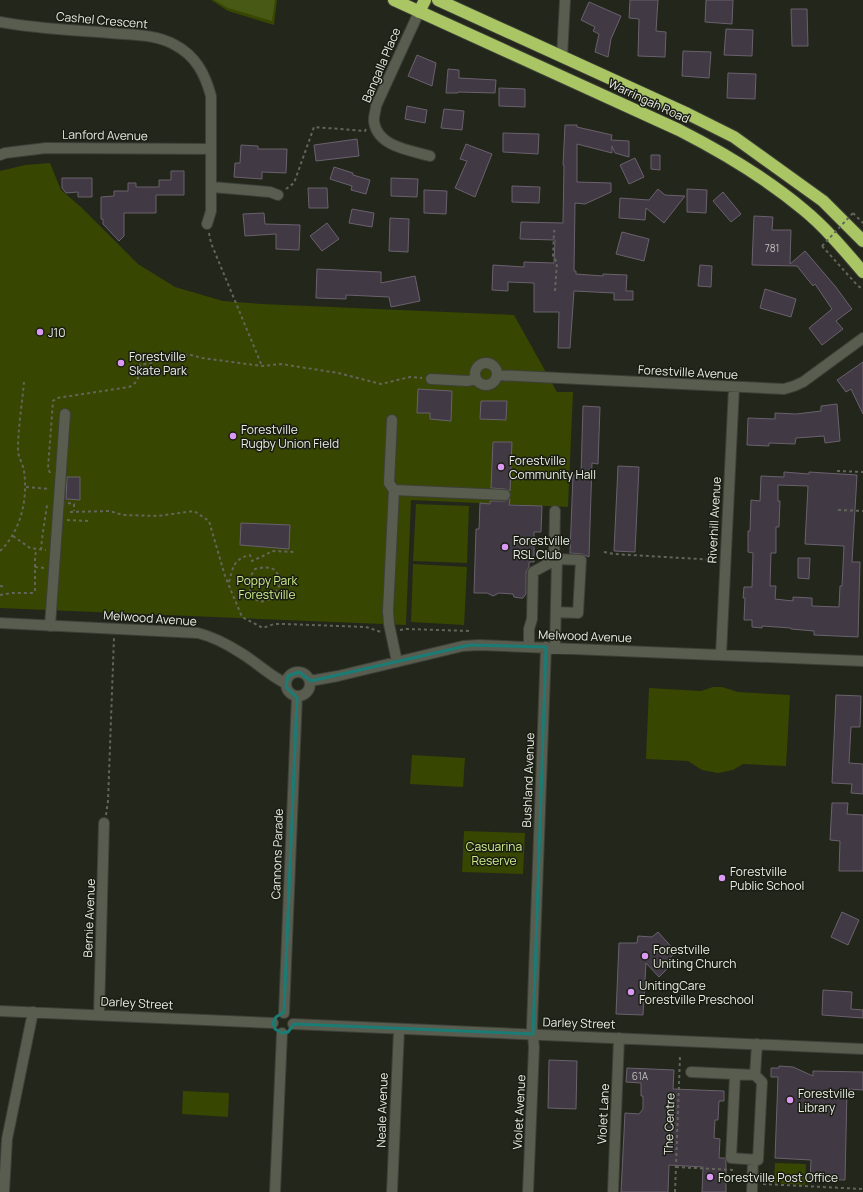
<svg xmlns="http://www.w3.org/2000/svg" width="863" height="1192" viewBox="0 0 863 1192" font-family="Manrope,sans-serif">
	<rect width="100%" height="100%" fill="#23261b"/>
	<path fill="#374600" d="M211 0H277L274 25 228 11Z
		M50 163 61 190 81 207 138 264 175 287 223 301 262 304 514 315 557 392H573L568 507 411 500 406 625 0 608V171L25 165Z
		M416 504 469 506 467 563 413 561Z
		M413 564 467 567 464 625 411 622Z
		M713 687H722L738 692 790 695 786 766 743 764 733 770 718 773 702 770 688 761 646 759 649 688 701 691Z
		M412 755 465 758 463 787 410 784Z
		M464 831 525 833 523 874 462 872Z
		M183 1091 229 1093 228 1117 182 1114Z
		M775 1163 806 1164 805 1185 774 1183Z"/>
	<path fill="#485916" d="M214 0H275L272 21 228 8Z"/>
	<path fill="#413944" stroke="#6a616d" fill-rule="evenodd" d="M630 0H658L656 31 666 32 665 57 638 56 639 19 629 18Z
		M706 0H733L732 24 705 22Z
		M589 2 621 16 611 39 608 57 595 52 599 34 593 31 595 27 581 20Z
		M791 9H807L808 46H792Z
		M726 29 753 30 752 56 724 55Z
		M683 51 711 52 709 78 682 76Z
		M417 55 436 63 432 86 408 76Z
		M448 69 459 70V78L496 80 495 93 458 92V93H446Z
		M728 73 756 74 755 99 727 98Z
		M499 88 525 89V107L499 106Z
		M407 106 427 110 425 123 405 119Z
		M444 109 464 111 462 130 441 128Z
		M565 125H577V127L612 135 611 140 629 141V157L615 153 612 146V153L577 144V182L611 183V192L585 204 575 203 574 271H576V274L603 276V274L627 275 626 291H633V300H614V293L574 291 570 348H558L559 312H534V283L508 282V291L492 290 493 265 524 267V262L554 263 555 240 520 239 521 222 563 223 564 165H563Z
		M503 133 539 134 538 154 503 152Z
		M357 139 359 156 316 161 314 145Z
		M466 144 492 154 475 197 455 188 467 161 460 159Z
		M241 145 258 146V149H287L286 173 262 172V179L234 177 235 163H240Z
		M651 155H660V170L651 169Z
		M635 158 644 177 629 184 620 165Z
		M334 167 353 173V175L370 180 366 194 351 190 352 186 330 179Z
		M171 171H184V195H156V213H124V236L119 241 103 224V219H101V197L114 196V191H128V183H136V187H159V180H171Z
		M62 178H92V197H78V192L66 193 62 188Z
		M391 178 418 179 417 197 391 196Z
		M512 186 540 187 539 203 512 202Z
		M308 188H327L328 208H309Z
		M658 189 665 195 685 196 664 223 646 208 645 220 619 218 620 198 649 200Z
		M687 189 707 190 706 213 687 212Z
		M424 190 447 191 446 214 424 213Z
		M723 192 741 214 731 222 713 201Z
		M352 209 374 213 372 227 349 223Z
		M264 213 265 224 300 225 299 250 276 249V234L245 236 243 214Z
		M754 216 773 217 772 230H791L790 264 805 251 835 286 852 309 836 321 843 329 822 345 809 328 832 309 815 284 813 286 797 266 752 265Z
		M390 218 409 219 408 252 389 251Z
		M327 223 339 239 322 251 310 236Z
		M622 232 649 239 644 261 616 254Z
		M700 265 712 266 711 287 698 286Z
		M317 269 381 272V283L415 276 420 301 391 307 389 297 346 295V299L316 298Z
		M765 289 796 299 791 317 760 308Z
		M863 362V414L851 389 846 392 837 380Z
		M418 389 452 391 451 421 430 419V413H417Z
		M481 401H507L506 420 480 419Z
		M837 404 840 441 825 443 824 436 796 438 795 444 769 443V446L747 445 748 418 775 419V413L796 414 821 411V406Z
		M583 406 600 407 598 464 592 463 589 557 582 554 570 553 573 475H581Z
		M493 442H512L510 491 505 489 491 488Z
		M618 466 639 467 635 552 614 551Z
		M784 472 809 474V472L857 475 852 562H860L858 637 814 635V631L791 629V628L762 626V628L752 627V620H744L745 598H743L744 587H752L753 553 748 552V531H750L751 500 760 501 761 476 784 477ZM778 485 808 486 805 544 844 546 842 586H840L839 607 812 606V598L793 597V601L775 599 776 586H770L771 553H776V527H779L780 501H778Z
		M67 477H80V500L66 499Z
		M510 499 509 505 542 506 541 532H534V562H529V567L526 572V594L523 598H520L514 597 513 594 499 593 493 596 487 593H474L476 529H479L480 503 490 504V501H505Z
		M241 523 290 525 289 549 240 545Z
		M798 558H810L809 579 798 578Z
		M836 695 861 696 860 727H851L849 763 863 764V794L851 793 852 784 832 783Z
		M832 803H848L847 814 863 815V871H839L840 841 830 840Z
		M842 912 859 920 848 945 831 937Z
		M658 932 676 952 668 960 672 964 659 977 646 963 643 1015 616 1014 619 943H637L638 936 652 937Z
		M823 990 852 992 851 1009 863 1010V1018L822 1015Z
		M549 1060 577 1061 576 1109 548 1108Z
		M779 1066 793 1067 813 1076V1071L863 1072V1090L847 1089 845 1180 810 1179 811 1160 775 1158 778 1077H771V1068H779Z
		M627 1068 674 1070 673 1089 724 1091V1101H719L718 1120H715L714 1138 720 1139 719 1158H725L726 1162V1192H702L703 1167 669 1165 668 1192H621L625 1113 639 1114 643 1109V1096H641V1083L626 1082Z"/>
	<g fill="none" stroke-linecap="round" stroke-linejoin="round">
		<defs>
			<path id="minor" d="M419 12 376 106C376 111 373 117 374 122 378 147 410 150 430 156
				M0 22C36 29 73 30 110 33 131 35 156 34 175 45 196 56 205 74 211 96V211L207 224
				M562 57 565 0
				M0 155 5 153 46 148 211 149
				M212 187 270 192 278 195
				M475 374a11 11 0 1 1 22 0a11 11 0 1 1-22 0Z
				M497 375 784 389 794 386 803 382 863 338
				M431 379 468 381 476 379
				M392 420 389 483 394 490 388 611 389 624 397 662
				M394 490 505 495
				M554 561 555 511
				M0 623 198 633C214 637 227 644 241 653 256 662 269 675 285 683
				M50 626 65 414
				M529 646V629L532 619 533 572 557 559 581 560 578 613 556 612
				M555 647 557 559
				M721 655 734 387
				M286 684a12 12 0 1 1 24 0a12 12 0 1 1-24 0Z
				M310 681 338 676 463 646 479 645 863 661
				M0 1011 273 1023
				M284 1013 297 696
				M99 1015 104 823
				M293 1024 863 1049
				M691 1072 755 1075
				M735 1075 731 1158 758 1160 762 1082 755 1075 757 1044
				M4 1192 7 1139 33 1012
				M275 1192 282 1033
				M392 1192 399 1029
				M528 1192 534 1047 532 1027 546 647
				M613 1192 619 1038
				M752 1192 753 1159"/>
			<path id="highway" d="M394 0 679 130C724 153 766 178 804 210 826 228 845 251 863 272
				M438 0 688 114 734 137 823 201 863 241
				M419 12 425 0"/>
		</defs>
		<use href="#minor" stroke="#3d4037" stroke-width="12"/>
		<use href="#highway" stroke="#3d4037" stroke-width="14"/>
		<path stroke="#63655b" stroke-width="2" stroke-dasharray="3 3" stroke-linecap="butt" d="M286 189 294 183 314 127 365 131 366 129
			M853 213 863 223
			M209 233 211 243 262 366
			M822 246 858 286 863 289
			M555 291 557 262 553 257 554 231 558 230
			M837 471 863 472
			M50 473 48 468 53 401 57 398 129 387C139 383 139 374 140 365L150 363 166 357 191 355 202 358 262 366 281 364 338 373 381 384 410 377 422 378
			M26 487 50 489
			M68 503 74 504V511
			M838 510 863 511
			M70 512 109 511 123 515 158 516 194 511 209 521 225 576 242 617 263 628 274 624H284L366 627 381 632
			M67 520 90 521
			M13 536 30 548 46 550
			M41 550C42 535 45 520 47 505
			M0 551C21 531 28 499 24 471 23 464 18 457 18 450 18 428 22 405 24 382
			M604 552 614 554 716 560
			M35 567 45 568
			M229 582C233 568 233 559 250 555L252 561 265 555 272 551 296 552
			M280 585 271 599 260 602C249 596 249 590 249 579L255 569C271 565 279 568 280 585L295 586
			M0 586 6 587
			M0 595 12 593H33L35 591V559L36 549
			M400 630 406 629 471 631
			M106 815 108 801 114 637
			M676 1167 733 1170
			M763 1184 863 1189
			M675 1192 680 1057"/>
		<use href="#minor" stroke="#595d50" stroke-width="10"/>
		<use href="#highway" stroke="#a9c564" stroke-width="12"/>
		<path stroke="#63655b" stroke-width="2" stroke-dasharray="3 3" stroke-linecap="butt" d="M822 246 853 213"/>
	</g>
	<path fill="none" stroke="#1a7c74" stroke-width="3" stroke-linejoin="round" d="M470 645 546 647 533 1034 294 1024 288 1032 282 1033 275 1029 273 1023 276 1017 284 1012 297 698 286 687 288 676 299 672 311 681Z"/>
	<g fill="#dc99f4" stroke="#191d12" stroke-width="1.5">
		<circle cx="40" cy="332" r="4"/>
		<circle cx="121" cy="363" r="4"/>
		<circle cx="233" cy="436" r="4"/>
		<circle cx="501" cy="467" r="4"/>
		<circle cx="505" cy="547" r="4"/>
		<circle cx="722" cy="878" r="4"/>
		<circle cx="645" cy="956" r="4"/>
		<circle cx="631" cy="992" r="4"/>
		<circle cx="790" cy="1100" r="4"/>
		<circle cx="710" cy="1177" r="4"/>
	</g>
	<g text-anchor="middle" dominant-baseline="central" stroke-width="3" stroke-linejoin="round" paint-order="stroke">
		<g font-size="10" fill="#c0bfbd">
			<text x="772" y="248">781</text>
			<text x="640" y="1076">61A</text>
		</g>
		<g font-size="12" fill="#eaece5" stroke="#191d12">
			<text transform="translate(102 20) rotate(5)">Cashel Crescent</text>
			<text transform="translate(381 65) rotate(-67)">Bangalla Place</text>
			<text transform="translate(649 101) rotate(25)">Warringah Road</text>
			<text transform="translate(105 135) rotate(1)">Lanford Avenue</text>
			<text transform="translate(688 372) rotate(3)">Forestville Avenue</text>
			<text transform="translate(714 520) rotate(-87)">Riverhill Avenue</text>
			<text transform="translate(150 618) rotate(4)">Melwood Avenue</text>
			<text transform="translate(585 636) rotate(2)">Melwood Avenue</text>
			<text transform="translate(528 780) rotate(-88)">Bushland Avenue</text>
			<text transform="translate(277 854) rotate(-88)">Cannons Parade</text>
			<text transform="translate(89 918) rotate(-88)">Bernie Avenue</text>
			<text transform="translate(137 1003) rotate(3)">Darley Street</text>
			<text transform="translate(579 1023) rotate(2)">Darley Street</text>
			<text transform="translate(382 1110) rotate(-88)">Neale Avenue</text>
			<text transform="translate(519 1112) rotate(-87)">Violet Avenue</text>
			<text transform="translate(603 1114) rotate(-87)">Violet Lane</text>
			<text transform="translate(669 1124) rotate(-88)">The Centre</text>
		</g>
		<g font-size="12" fill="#eaece5" stroke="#191d12" text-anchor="start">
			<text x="48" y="332">J10</text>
			<text x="129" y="356">Forestville<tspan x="129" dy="14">Skate Park</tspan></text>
			<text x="241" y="429">Forestville<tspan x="241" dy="14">Rugby Union Field</tspan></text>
			<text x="509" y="460">Forestville<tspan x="509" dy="14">Community Hall</tspan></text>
			<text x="513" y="540">Forestville<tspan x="513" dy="14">RSL Club</tspan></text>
			<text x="730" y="871">Forestville<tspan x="730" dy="14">Public School</tspan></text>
			<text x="653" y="949">Forestville<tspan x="653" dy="14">Uniting Church</tspan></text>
			<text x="639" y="985">UnitingCare<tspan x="639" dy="14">Forestville Preschool</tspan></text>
			<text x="798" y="1093">Forestville<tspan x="798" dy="14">Library</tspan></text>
			<text x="718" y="1177">Forestville Post Office</text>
		</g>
		<g font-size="12" fill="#d0ed8f" stroke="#191d12">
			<text x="267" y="580">Poppy Park<tspan x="267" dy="14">Forestville</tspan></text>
			<text x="494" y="846">Casuarina<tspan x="494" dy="14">Reserve</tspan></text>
		</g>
	</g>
</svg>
